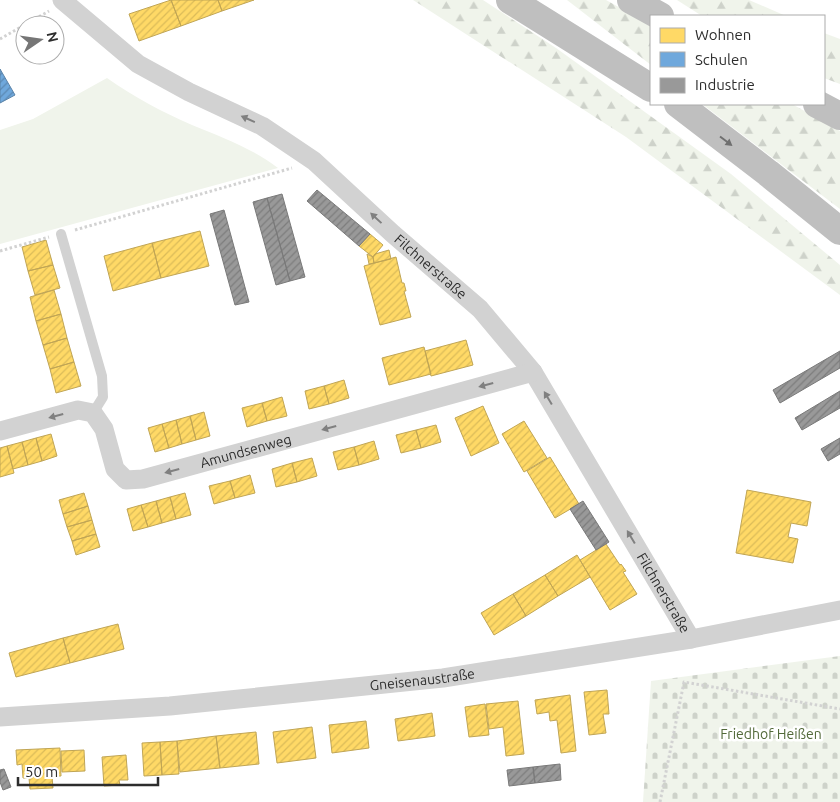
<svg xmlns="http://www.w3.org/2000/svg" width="840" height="802" viewBox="0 0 840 802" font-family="Ubuntu,sans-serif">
	<defs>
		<pattern id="forest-firs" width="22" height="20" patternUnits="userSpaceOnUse" patternTransform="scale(1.25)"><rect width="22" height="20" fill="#f0f4eb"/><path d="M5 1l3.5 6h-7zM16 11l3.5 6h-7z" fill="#ced2ca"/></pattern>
		<pattern id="cemetery-stones" width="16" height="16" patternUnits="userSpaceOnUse" patternTransform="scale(1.25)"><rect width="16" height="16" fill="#f0f4eb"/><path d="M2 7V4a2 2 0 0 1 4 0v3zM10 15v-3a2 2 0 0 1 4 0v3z" fill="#ced2ca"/></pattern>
		<pattern id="homes-hatch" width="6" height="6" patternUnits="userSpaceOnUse" patternTransform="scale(1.25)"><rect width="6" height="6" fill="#ffd966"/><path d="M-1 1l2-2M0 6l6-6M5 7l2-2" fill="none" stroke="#dbbb59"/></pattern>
		<pattern id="schools-hatch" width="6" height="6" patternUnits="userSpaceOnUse" patternTransform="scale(1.25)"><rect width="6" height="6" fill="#6fa8dc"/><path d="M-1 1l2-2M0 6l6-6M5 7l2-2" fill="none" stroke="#5c89b3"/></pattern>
		<pattern id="industry-hatch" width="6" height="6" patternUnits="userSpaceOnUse" patternTransform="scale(1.25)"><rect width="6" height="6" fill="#999"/><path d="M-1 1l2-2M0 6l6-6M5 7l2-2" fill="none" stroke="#7d7d7d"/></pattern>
	</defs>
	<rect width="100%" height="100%" fill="#fff"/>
	<path fill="#f0f4eb" d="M107 78C134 97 162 112 192 125 221 137 252 148 278 168L0 244V130L33 119Z"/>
	<path fill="url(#forest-firs)" d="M413 0H483L556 48 731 174 840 265V295L626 137Z
		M567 0H606L651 25V65Z
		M677 0H749L786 16H702Z
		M824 33 840 39V84L824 78Z
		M702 104H792L840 131V209Z"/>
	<path fill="url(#cemetery-stones)" d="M840 656V802H643L651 681Z"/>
	<path fill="url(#homes-hatch)" stroke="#c0a555" d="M171 0 181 26 139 41 129 14Z
		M171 0H218L222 11 181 26Z
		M218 0H254L222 11Z
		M200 231 209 266 161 278 152 243Z
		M370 234 383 245 373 257 359 246Z
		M46 240 53 265 28 271 22 247Z
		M152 243 161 278 113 291 104 256Z
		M389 250 391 259 374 263 373 257 375 254Z
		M367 254 373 257 374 263 369 264Z
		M396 257 402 283H404L406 291H404L411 317 380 325 364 266Z
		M53 265 60 288 35 295 28 271Z
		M54 290 61 314 36 321 30 297Z
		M61 314 67 338 43 345 36 321Z
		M67 338 74 362 50 369 43 345Z
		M466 340 473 365 431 376 425 351Z
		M424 347 431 374 389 385 382 358Z
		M74 362 81 386 56 393 50 369Z
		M344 380 349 398 329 404 324 386Z
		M324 386 329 404 309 409 305 391Z
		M282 397 287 416 267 421 262 403Z
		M262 403 267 421 247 427 242 408Z
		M483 406 499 443 471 456 455 418Z
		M204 412 210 436 196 440 190 416Z
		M190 416 196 440 182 444 176 420Z
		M176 420 182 444 169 448 162 424Z
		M524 421 547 458 524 472 502 434Z
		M162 424 169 448 155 452 148 428Z
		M436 425 441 442 421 448 416 430Z
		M416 430 421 448 401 453 396 435Z
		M51 434 57 456 42 461 36 438Z
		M36 438 42 461 28 465 22 442Z
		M374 441 379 459 359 465 354 447Z
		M22 442 28 465 13 469 7 446Z
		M7 446 14 473 0 477V448Z
		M354 447 359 465 338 470 333 452Z
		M550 457 579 504 555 518 527 471Z
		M312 458 317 476 297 482 292 463Z
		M292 463 297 482 276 487 272 469Z
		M250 475 255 493 235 498 230 481Z
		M230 481 235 498 214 504 209 486Z
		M747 490 811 502 807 526 791 523 788 537 798 539 793 563 736 553Z
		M84 493 88 506 63 514 59 500Z
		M185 493 191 515 176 519 170 497Z
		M170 497 176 519 162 523 156 501Z
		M156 501 162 523 148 527 141 505Z
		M141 505 148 527 133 531 127 509Z
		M88 506 92 520 67 527 63 514Z
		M92 520 96 534 72 541 67 527Z
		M96 534 100 547 76 555 72 541Z
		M606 544 620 565 621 564 626 571 623 572 637 594 610 610 580 560Z
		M577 555 590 577 558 596 545 575Z
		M545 575 558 596 526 616 513 594Z
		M513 594 526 616 494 635 481 613Z
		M118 624 124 649 70 663 63 638Z
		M63 638 70 663 16 677 9 653Z
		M607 690 609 714H603L606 733 589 735 584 692Z
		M570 695 576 751 561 753 557 720 550 721 549 712 537 714 535 700Z
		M518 701 524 754 506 756 503 727 489 729 486 704Z
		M485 704 489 735 469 737 465 707Z
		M432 713 435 736 398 741 395 719Z
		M366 721 369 748 332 753 329 725Z
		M312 727 316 758 277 763 273 732Z
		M256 732 259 764 220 768 216 736Z
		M216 736 220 768 180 772 177 741Z
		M177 741 179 774 162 775 160 742Z
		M160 742 162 775 144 776 142 743Z
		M60 748 61 776H52L53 788 30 789 29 778H23L22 764 17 765 16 750Z
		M84 750 85 771 62 772 61 751Z
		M126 755 128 780H119L120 785 104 786 102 757Z"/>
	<path fill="url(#schools-hatch)" stroke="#5b83a8" d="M0 69 15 95 0 103Z"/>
	<path fill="url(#industry-hatch)" stroke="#797979" d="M317 190 370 234 359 246 307 201Z
		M282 194 305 277 290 281 267 198Z
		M267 198 290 281 276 285 253 202Z
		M224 210 249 302 235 305 210 214Z
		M840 351V368L780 403 773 390Z
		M840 391V408L802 430 795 418Z
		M840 438V454L828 461 821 449Z
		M583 501 609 542 596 550 570 509Z
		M560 764 561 780 535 783 533 767Z
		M533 767 535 783 509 786 507 770Z
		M4 769 11 787 3 790 0 782V770Z"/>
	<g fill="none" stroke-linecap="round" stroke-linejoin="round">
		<path stroke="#d2d2d2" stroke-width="3" stroke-dasharray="2.5 2.5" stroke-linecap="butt" d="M0 39 49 11
			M75 230 292 168
			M0 251 49 237
			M660 802 684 682 840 709"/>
		<path stroke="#d2d2d2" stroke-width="10" d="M61 234 102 376 103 397 93 413"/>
		<g stroke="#d2d2d2" stroke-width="19">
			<path id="s1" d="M62 0 138 64 189 92 262 126 314 161 393 234 480 309 533 372 691 639"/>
			<path id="s2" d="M0 431 78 410 93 413 104 429 115 469 126 480 143 479 533 372"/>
			<path id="s3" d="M0 717 170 706 443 678 691 639 840 610"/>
		</g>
		<path stroke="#bfbfbf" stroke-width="28" d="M510 0 651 88
			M631 0 660 16
			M678 104 768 173 840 231
			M817 104 840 116"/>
	</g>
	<defs><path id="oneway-solid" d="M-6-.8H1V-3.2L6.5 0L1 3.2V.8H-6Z" transform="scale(1.25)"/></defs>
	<g fill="#808080">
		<use href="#oneway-solid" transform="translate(248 119) rotate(-156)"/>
		<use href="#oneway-solid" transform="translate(376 218) rotate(-137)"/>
		<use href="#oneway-solid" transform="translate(486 385) rotate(165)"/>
		<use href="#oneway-solid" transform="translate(548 398) rotate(-121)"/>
		<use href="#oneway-solid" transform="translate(56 416) rotate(165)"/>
		<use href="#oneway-solid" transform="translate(329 428) rotate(165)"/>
		<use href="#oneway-solid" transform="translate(172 471) rotate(165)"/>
		<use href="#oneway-solid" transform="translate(631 537) rotate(-121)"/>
	</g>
	<use fill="#6f6f6f" href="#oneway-solid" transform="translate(726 141) rotate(37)"/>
	<g text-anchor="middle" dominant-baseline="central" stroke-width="5" stroke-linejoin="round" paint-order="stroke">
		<g font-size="14" fill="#2d2d2d" stroke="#fff">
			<text stroke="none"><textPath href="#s1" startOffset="458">Filchnerstraße</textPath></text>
			<text stroke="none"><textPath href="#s2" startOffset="296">Amundsenweg</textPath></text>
			<text stroke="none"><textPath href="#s1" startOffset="862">Filchnerstraße</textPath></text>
			<text stroke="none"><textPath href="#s3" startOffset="424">Gneisenaustraße</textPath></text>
		</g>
		<g font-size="14" fill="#526939" stroke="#fff">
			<text x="771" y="734">Friedhof Heißen</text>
		</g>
	</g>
	<rect x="650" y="15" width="175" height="90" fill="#ffffff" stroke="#ababab"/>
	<rect x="660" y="28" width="25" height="15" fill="#ffd966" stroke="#ababab"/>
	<text x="695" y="40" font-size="15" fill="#2d2d2d">Wohnen</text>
	<rect x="660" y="52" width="25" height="15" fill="#6fa8dc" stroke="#ababab"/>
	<text x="695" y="65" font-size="15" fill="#2d2d2d">Schulen</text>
	<rect x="660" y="78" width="25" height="15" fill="#999999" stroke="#ababab"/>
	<text x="695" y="90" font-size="15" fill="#2d2d2d">Industrie</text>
	<g transform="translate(40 40) rotate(77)"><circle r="24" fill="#ffffff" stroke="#ababab"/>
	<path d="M0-4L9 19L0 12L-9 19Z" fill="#767676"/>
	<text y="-8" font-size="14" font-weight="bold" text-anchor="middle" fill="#2d2d2d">N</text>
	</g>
	<path d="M18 777v8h140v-8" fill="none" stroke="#2d2d2d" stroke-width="2.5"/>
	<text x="25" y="777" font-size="15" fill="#2d2d2d" stroke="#ffffff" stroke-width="4" paint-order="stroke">50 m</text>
</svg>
